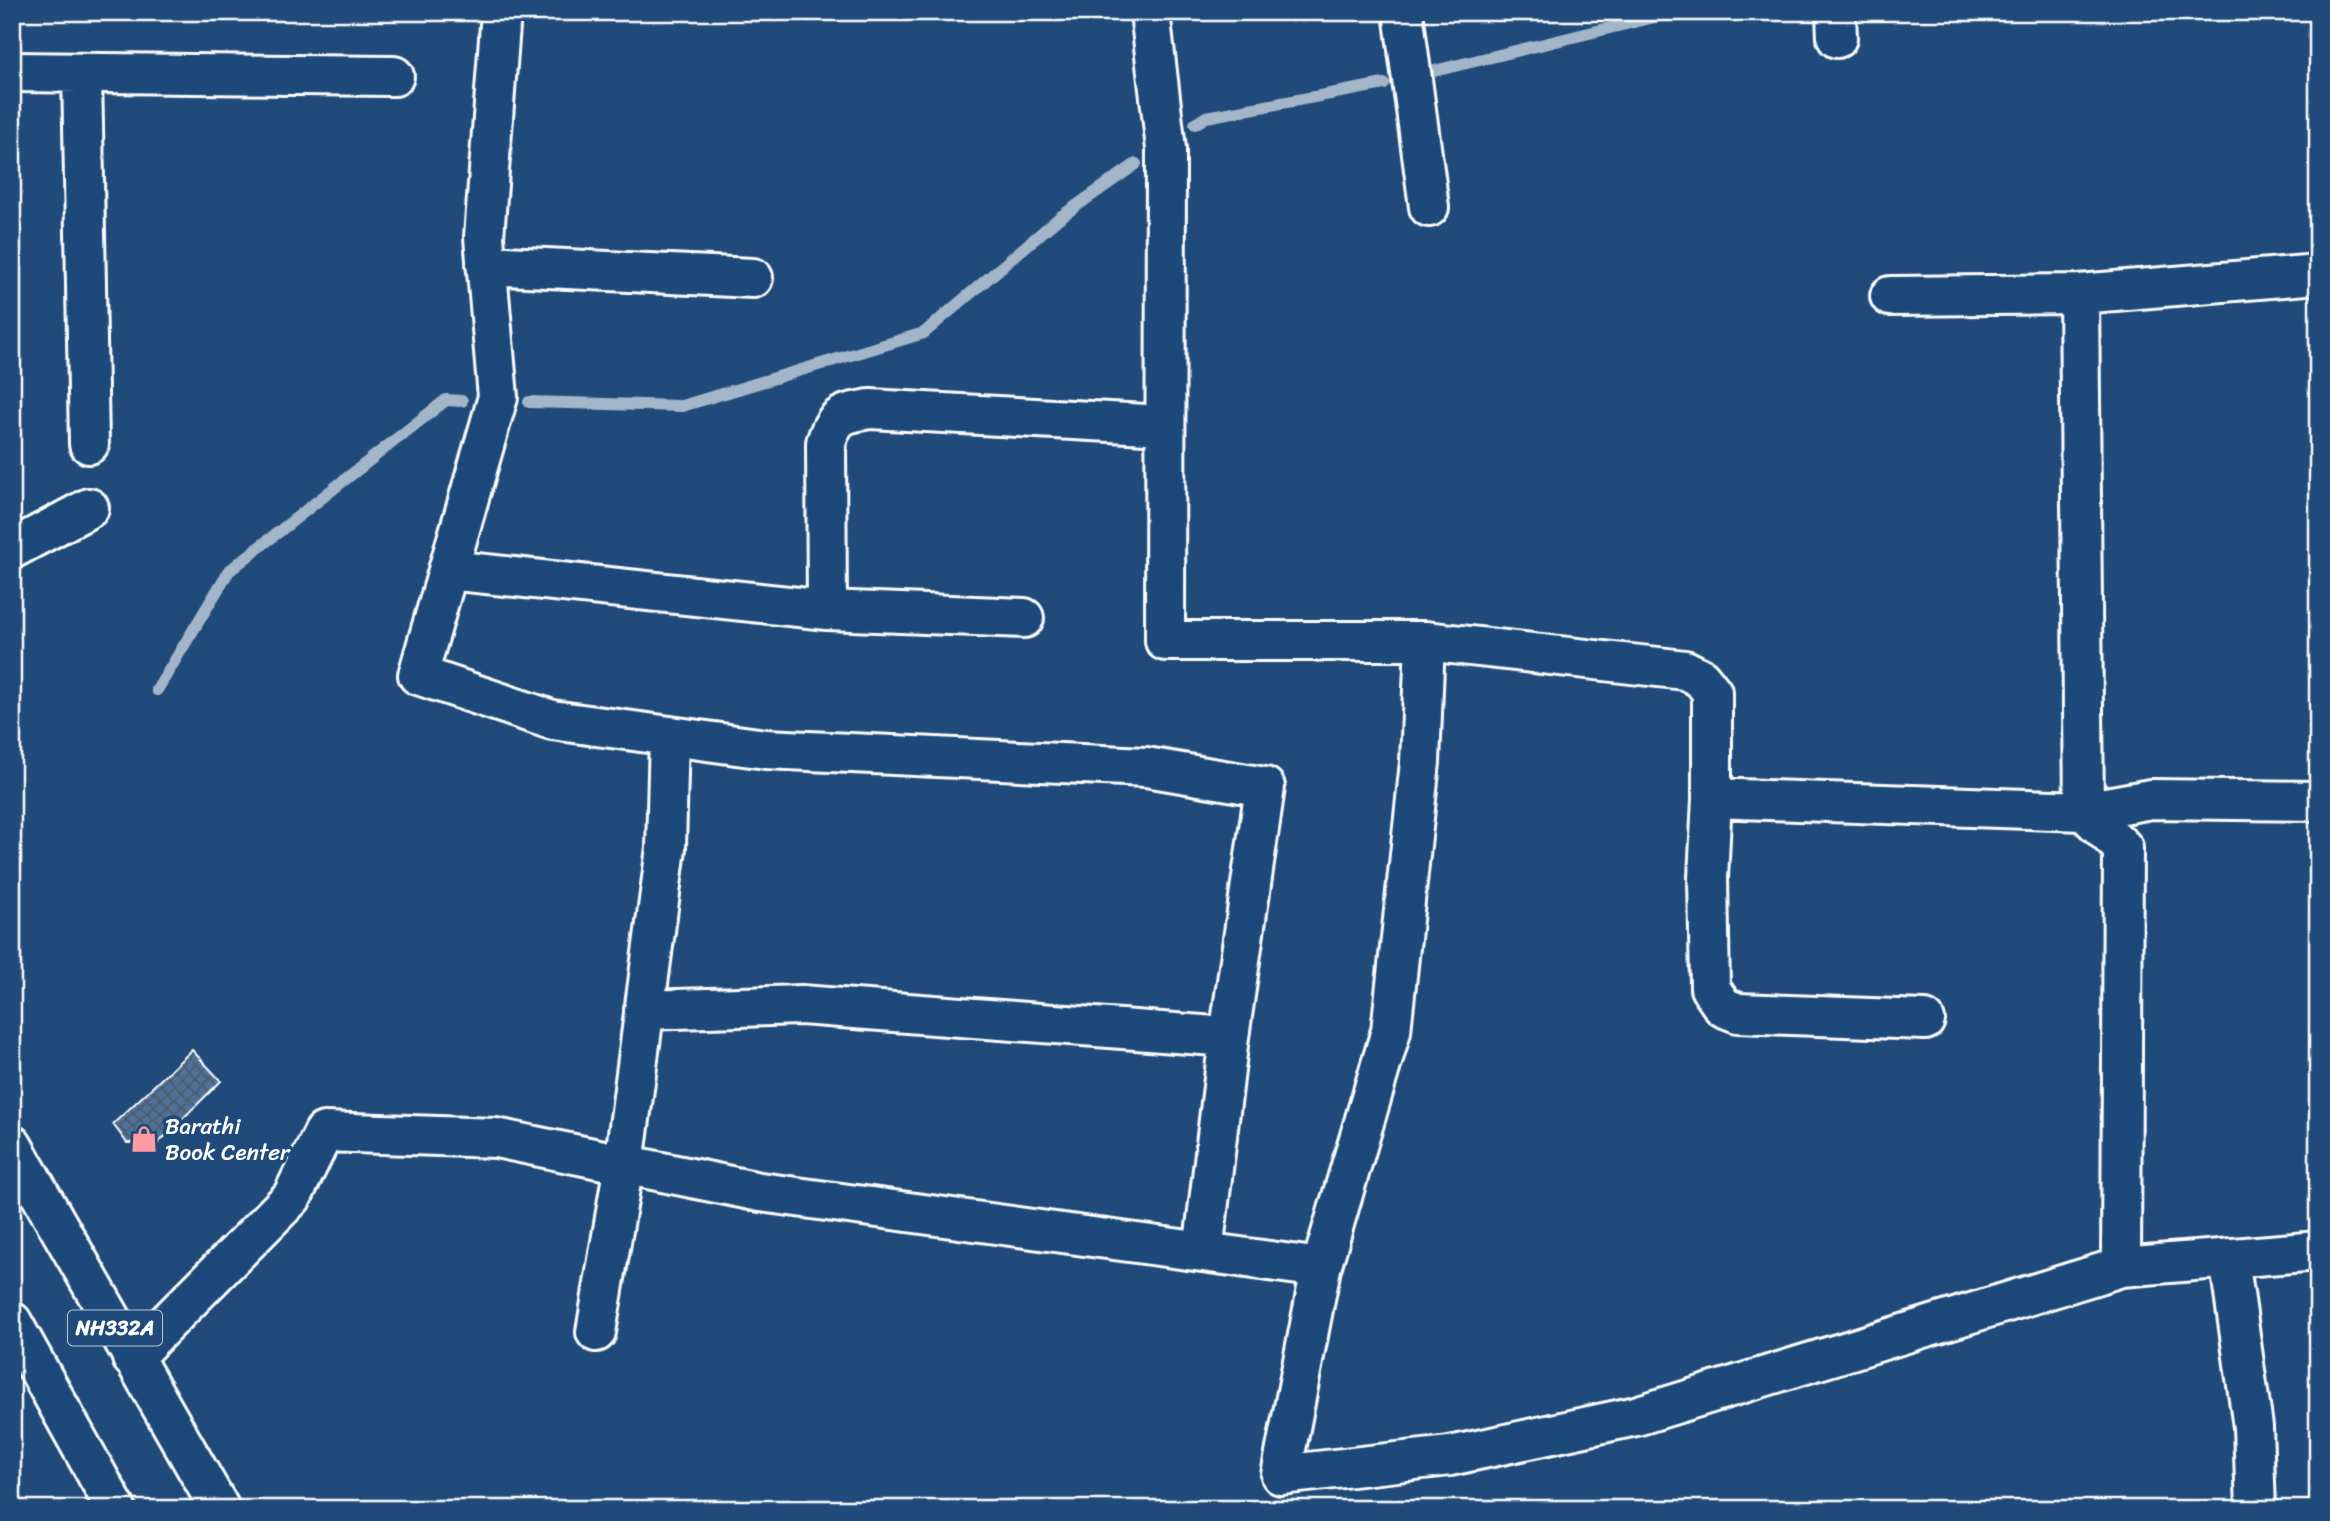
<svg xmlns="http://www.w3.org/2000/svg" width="2330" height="1521" viewBox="0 0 2330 1521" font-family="Sriracha,sans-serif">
	<defs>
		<pattern id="building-cross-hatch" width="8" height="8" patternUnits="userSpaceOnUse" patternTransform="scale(1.75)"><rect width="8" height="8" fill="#507197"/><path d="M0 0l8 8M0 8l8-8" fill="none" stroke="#4e5b6a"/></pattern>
	</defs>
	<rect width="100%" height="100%" fill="#1f4a7a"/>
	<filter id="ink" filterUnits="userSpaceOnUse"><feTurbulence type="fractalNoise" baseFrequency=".0143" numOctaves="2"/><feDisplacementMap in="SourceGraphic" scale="14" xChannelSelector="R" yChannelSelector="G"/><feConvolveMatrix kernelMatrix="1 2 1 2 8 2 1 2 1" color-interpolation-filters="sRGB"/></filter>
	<g filter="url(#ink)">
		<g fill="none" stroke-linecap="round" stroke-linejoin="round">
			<path stroke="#a3b5c8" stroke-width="12" d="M1434 71 1675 12
				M1195 124 1206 117 1384 84
				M529 402 682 406 924 333 1059 218 1136 164
				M157 690 229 571 446 400 462 401"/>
		</g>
		<path fill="url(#building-cross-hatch)" stroke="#fff" stroke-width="2" d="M192 1050 221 1081 151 1150H144L138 1143H127L113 1124Z"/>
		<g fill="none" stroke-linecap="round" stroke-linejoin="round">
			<defs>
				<path id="minor" d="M501 12 484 237 498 397 418 675 552 720 766 749 1146 767 1265 787 1229 1037
					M1150 12 1166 149 1165 641H1425L1685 670 1701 678 1712 692V798
					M1403 12 1429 207
					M1836 12 1837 38
					M12 72 394 76
					M82 73 89 444
					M486 265 753 278
					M2079 294 2318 274
					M12 549 89 508
					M448 570 827 610 1024 618
					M827 610 826 443C835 414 842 414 870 409L1165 425
					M1425 641 1420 762 1391 1031 1321 1268 1281 1475 1450 1456 1636 1416 2121 1267 2123 848 2084 811 2079 294 1890 296
					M644 1010 801 1005 1229 1037 1203 1252
					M1925 1020 1738 1013 1723 1007 1710 988 1708 878 1712 798 2084 811 2151 799 2318 801
					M2229 1258 2253 1427 2256 1509
					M2121 1267 2318 1251
					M596 1332 624 1164 666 848 669 736
					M132 1358 292 1197 324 1132 496 1138 760 1192 1321 1268"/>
				<path id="highway" d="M12 1145 220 1509
					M12 1322 116 1509"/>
			</defs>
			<use href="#minor" stroke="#fff" stroke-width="44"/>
			<use href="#highway" stroke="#fff" stroke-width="44"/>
			<use href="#minor" stroke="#1f4a7a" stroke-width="38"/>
			<use href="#highway" stroke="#1f4a7a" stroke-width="38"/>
		</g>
	</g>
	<defs>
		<symbol id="shop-bare" viewBox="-9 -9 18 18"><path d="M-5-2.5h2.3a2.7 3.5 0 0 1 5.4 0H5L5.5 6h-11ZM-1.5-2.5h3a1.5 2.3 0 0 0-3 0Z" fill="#ff9aa2" stroke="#1f4a7a" stroke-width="2.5" paint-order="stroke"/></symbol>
	</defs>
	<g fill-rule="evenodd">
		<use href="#shop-bare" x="125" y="1120" width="38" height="38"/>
	</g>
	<g text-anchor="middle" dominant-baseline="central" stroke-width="7" stroke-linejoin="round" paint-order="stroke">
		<rect fill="#1f4a7a" stroke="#bcc9d7" stroke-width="2" x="68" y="1310.5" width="94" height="35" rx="5"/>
		<g font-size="21" font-weight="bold" fill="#fff">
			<text x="115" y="1328">NH332A</text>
		</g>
		<g font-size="23" fill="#fff" stroke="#1f4a7a" text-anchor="start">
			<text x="165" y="1126">Barathi<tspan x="165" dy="26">Book Center</tspan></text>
		</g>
	</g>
	<rect width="2330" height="1521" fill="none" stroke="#1f4a7a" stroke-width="42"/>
	<rect x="21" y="21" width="2288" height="1479" fill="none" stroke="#fff" stroke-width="2.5" filter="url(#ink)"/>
</svg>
